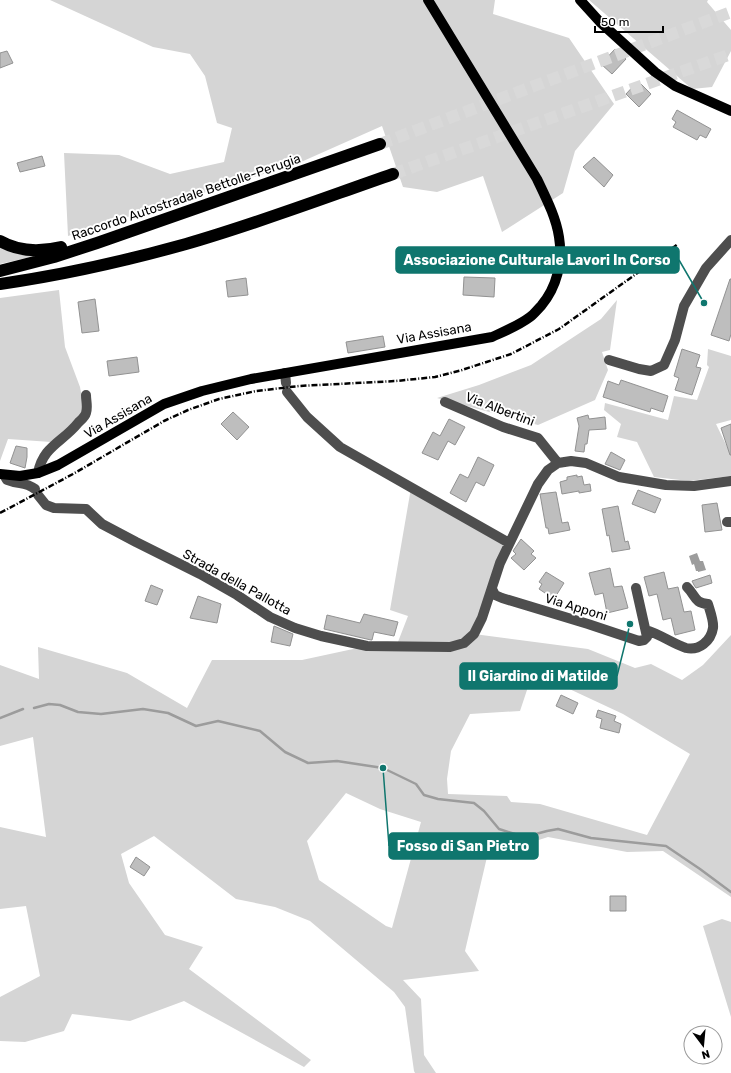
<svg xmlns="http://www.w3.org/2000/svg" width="731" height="1073" viewBox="0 0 731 1073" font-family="Rubik,sans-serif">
	<rect width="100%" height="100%" fill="#fff"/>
	<path fill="#d5d5d5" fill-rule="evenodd" d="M50 0H495L493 14 569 38 614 104 575 151 563 193 502 232 483 176 437 192 403 187 382 126 301 162 68 236 64 153 119 155 170 174 224 162 232 128 217 123 205 76 190 54 153 47Z
		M589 0H708L707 2 731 30V51L712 87 692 89Z
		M0 245 35 256 0 264Z
		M59 290 65 347 80 387 84 409 75 423 51 442 8 439 0 461V298Z
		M617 300 610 350 602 352 608 370 595 400 538 425 437 398 479 385 531 365 601 319Z
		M708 349 731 356V420L716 424 731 455V476L689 481 654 477 637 442 617 437 621 424 604 410 605 403 668 420 674 396 697 400 709 367 707 365Z
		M411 488 509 543 474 634 588 649 635 668 651 664 682 680 703 665 731 635V897L663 851 627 852 548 837 487 857 465 951 479 971 403 980 421 999 424 1055 436 1073H415L414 1071 405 1007 394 992 310 921 275 907 236 899 154 836 121 854 129 883 165 935 203 947 189 969 311 1060 304 1067 184 1001 130 1021 72 1014 64 1031 25 1042 0 1041V997L40 976 26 906 0 909V827L46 837 33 737 0 746V665L39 679 38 647 127 673 187 708 212 660H302L367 646 396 647 408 616 390 610ZM533 672 623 714 690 754 647 835 540 804 511 802 507 796 448 794 447 779 451 751 470 714 520 711ZM346 793 380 809 421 822 392 928 386 926 319 880 307 841Z
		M722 919 731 922V1017L703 926Z"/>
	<path fill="#9c9c9c" d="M697 553 700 561H703L706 570 698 572V571H696L694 564 692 565 689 556Z"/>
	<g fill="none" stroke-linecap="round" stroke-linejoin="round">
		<path stroke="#9c9c9c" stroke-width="2.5" d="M34 708 49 704 60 705 78 712 101 714 143 709 168 713 196 726 218 721 260 731 285 752 308 763 337 761 383 768 416 784 424 795 438 799 474 803 484 811 499 829 518 835H532L547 831 558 829 591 838 666 846 700 869 731 892
			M0 718 23 709"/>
	</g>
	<path fill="#bebebe" stroke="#929292" d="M615 49 626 59 612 74 601 64Z
		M7 51 13 63 0 68V53Z
		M638 81 651 94 639 107 626 94Z
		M677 110 711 129 706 138 700 135 697 140 673 127 676 122 672 119Z
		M42 156 45 166 20 172 17 163Z
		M594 157 613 175 604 187 583 167Z
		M464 277 495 278 494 297 463 295Z
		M246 278 248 295 228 297 226 281Z
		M730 279H731V334L729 341 711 335Z
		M95 299 99 331 82 333 78 302Z
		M383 336 385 347 348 353 346 342Z
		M682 349 700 355 696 367 701 368 692 395 675 390 679 378 674 376Z
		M137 357 139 372 109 376 107 361Z
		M621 380 668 396 663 412 651 408 650 412 603 397 608 381 619 385Z
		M233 412 249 427 237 440 221 424Z
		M588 415 589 419 605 417 606 429 589 430 587 444H585L584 452 575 451 579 426 577 418Z
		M449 419 465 427 455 445 448 441 438 460 422 453 433 432 440 436Z
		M731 424V455H730L721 428Z
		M16 446 27 448V457L25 468 10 463Z
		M611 452 625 460 620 470 605 464Z
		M478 457 494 465 484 486 476 482 466 502 450 493 460 474 468 478Z
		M577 475V477L582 476 584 485 590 484 591 491 579 493V491L562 494 560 482 567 480V477Z
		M638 490 661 499 655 513 632 504Z
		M556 492 562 523 568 522 570 530 549 534 548 528H546L540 494Z
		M717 503 722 530 705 532 702 505Z
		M618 506 625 542 628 541 630 549 612 552 609 535 607 536 602 509Z
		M521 539 534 551 531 554 536 558 524 570 511 558 516 554 513 551Z
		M610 568 614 587 622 586 628 608 607 613 603 593 595 595 589 573Z
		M546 572 564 583 554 599 539 589 542 584 539 582Z
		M664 572 668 589 678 587 684 612 691 611 695 630 675 635 671 618 663 620 657 594 649 596 644 577Z
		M710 575 712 583 696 588 694 585 692 581Z
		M151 585 163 590 157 605 145 601Z
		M198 596 221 604 217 623 190 618Z
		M364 614 398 622 394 636 374 632 372 640H371L324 629 327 615 360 623Z
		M274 626 293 634 290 646 271 642Z
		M561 695 578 703 573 714 556 706Z
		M598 710 616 716 614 721 621 724 619 733 600 728 602 719 596 717Z
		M136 857 150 867 144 876 130 867Z
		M610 896H626V911H610Z"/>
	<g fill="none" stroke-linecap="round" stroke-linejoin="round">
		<path stroke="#d9d9d9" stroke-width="12" stroke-dasharray="12 6" stroke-linecap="butt" d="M380 144 731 12
			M393 174 731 54"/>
		<path stroke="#4e4e4e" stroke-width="10" d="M609 360 639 369 651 371 664 365 675 340 684 306 706 268 731 240
			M285 373 286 383
			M287 392 307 417 340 447 509 543
			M445 402 503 427 538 438 558 463
			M38 473C43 446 63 442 78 423 81 420 85 417 86 413 88 407 86 401 86 395
			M4 475 7 480C19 485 25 481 35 489
			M38 495 46 505 54 508 86 509 102 524 136 542 200 574 237 595 270 617 295 628 321 636 367 646 450 647 464 643 474 634 482 618 500 563 538 484 548 470 558 463 571 461 586 463 619 477 666 485 694 486 731 481
			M727 522H731
			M492 589 495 595 502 598 588 624 639 641 644 640 647 637 636 588
			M646 630C660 634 673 644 686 648 699 651 711 641 713 628 714 621 710 611 708 604 694 603 696 596 687 587"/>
		<path stroke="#000" stroke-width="10" d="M580 0 600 22 655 72 675 86 731 111
			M0 474 20 476 38 473 58 465 164 404 202 391 251 379 492 337C505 331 518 326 530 317 534 314 537 310 541 306 557 287 563 262 559 237 556 217 546 198 537 179L428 0"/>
		<path stroke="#000" stroke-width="12" d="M0 241C19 252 40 252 61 247
			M0 271 54 257 97 243 380 144
			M0 284C63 275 125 261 186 244 256 224 324 198 393 174"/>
		<path stroke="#000" stroke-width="2.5" stroke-dasharray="6 2 1 2" stroke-linecap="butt" d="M0 513 73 474 164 421 188 410 219 399 256 391 299 386 396 381 435 377 462 370 511 354 559 329 678 244"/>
	</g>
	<g text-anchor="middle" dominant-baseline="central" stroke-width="4" stroke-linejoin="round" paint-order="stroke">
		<g font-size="13" fill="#000" stroke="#fff">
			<text transform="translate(186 197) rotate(-19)">Raccordo Autostradale Bettolle-Perugia</text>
			<text transform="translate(434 333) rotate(-10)">Via Assisana</text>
			<text transform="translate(500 409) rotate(21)">Via Albertini</text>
			<text transform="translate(118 416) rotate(-30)">Via Assisana</text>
			<text transform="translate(237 582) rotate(29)">Strada della Pallotta</text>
			<text transform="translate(576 607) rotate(17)">Via Apponi</text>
		</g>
	</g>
	<path fill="none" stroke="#0f766e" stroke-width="1.5" d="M704 303L679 260M630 624L617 676M383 768L389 846"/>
	<g fill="#0f766e" stroke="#fff" stroke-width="1.5">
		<circle cx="704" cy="303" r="4"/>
		<circle cx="630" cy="624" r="4"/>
		<circle cx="383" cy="768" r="4"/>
	</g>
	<g fill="#0f766e" stroke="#0f766e" stroke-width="1.5">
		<rect x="396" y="247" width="283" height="26" rx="4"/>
		<rect x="460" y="663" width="157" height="26" rx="4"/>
		<rect x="389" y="833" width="149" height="26" rx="4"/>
	</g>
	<g font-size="14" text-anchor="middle" font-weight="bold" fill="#fff">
		<text x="537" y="265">Associazione Culturale Lavori In Corso</text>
		<text x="538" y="681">Il Giardino di Matilde</text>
		<text x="463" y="851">Fosso di San Pietro</text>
	</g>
	<g transform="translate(703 1045) rotate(164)"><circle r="19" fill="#ffffff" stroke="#999999"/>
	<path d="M0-3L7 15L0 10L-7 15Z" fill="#000000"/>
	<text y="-6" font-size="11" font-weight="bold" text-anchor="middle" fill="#000000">N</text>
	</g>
	<path d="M595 26v6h68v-6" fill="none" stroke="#000000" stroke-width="2"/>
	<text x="601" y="26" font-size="12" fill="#000000" stroke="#ffffff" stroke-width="3" paint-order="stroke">50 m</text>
</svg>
